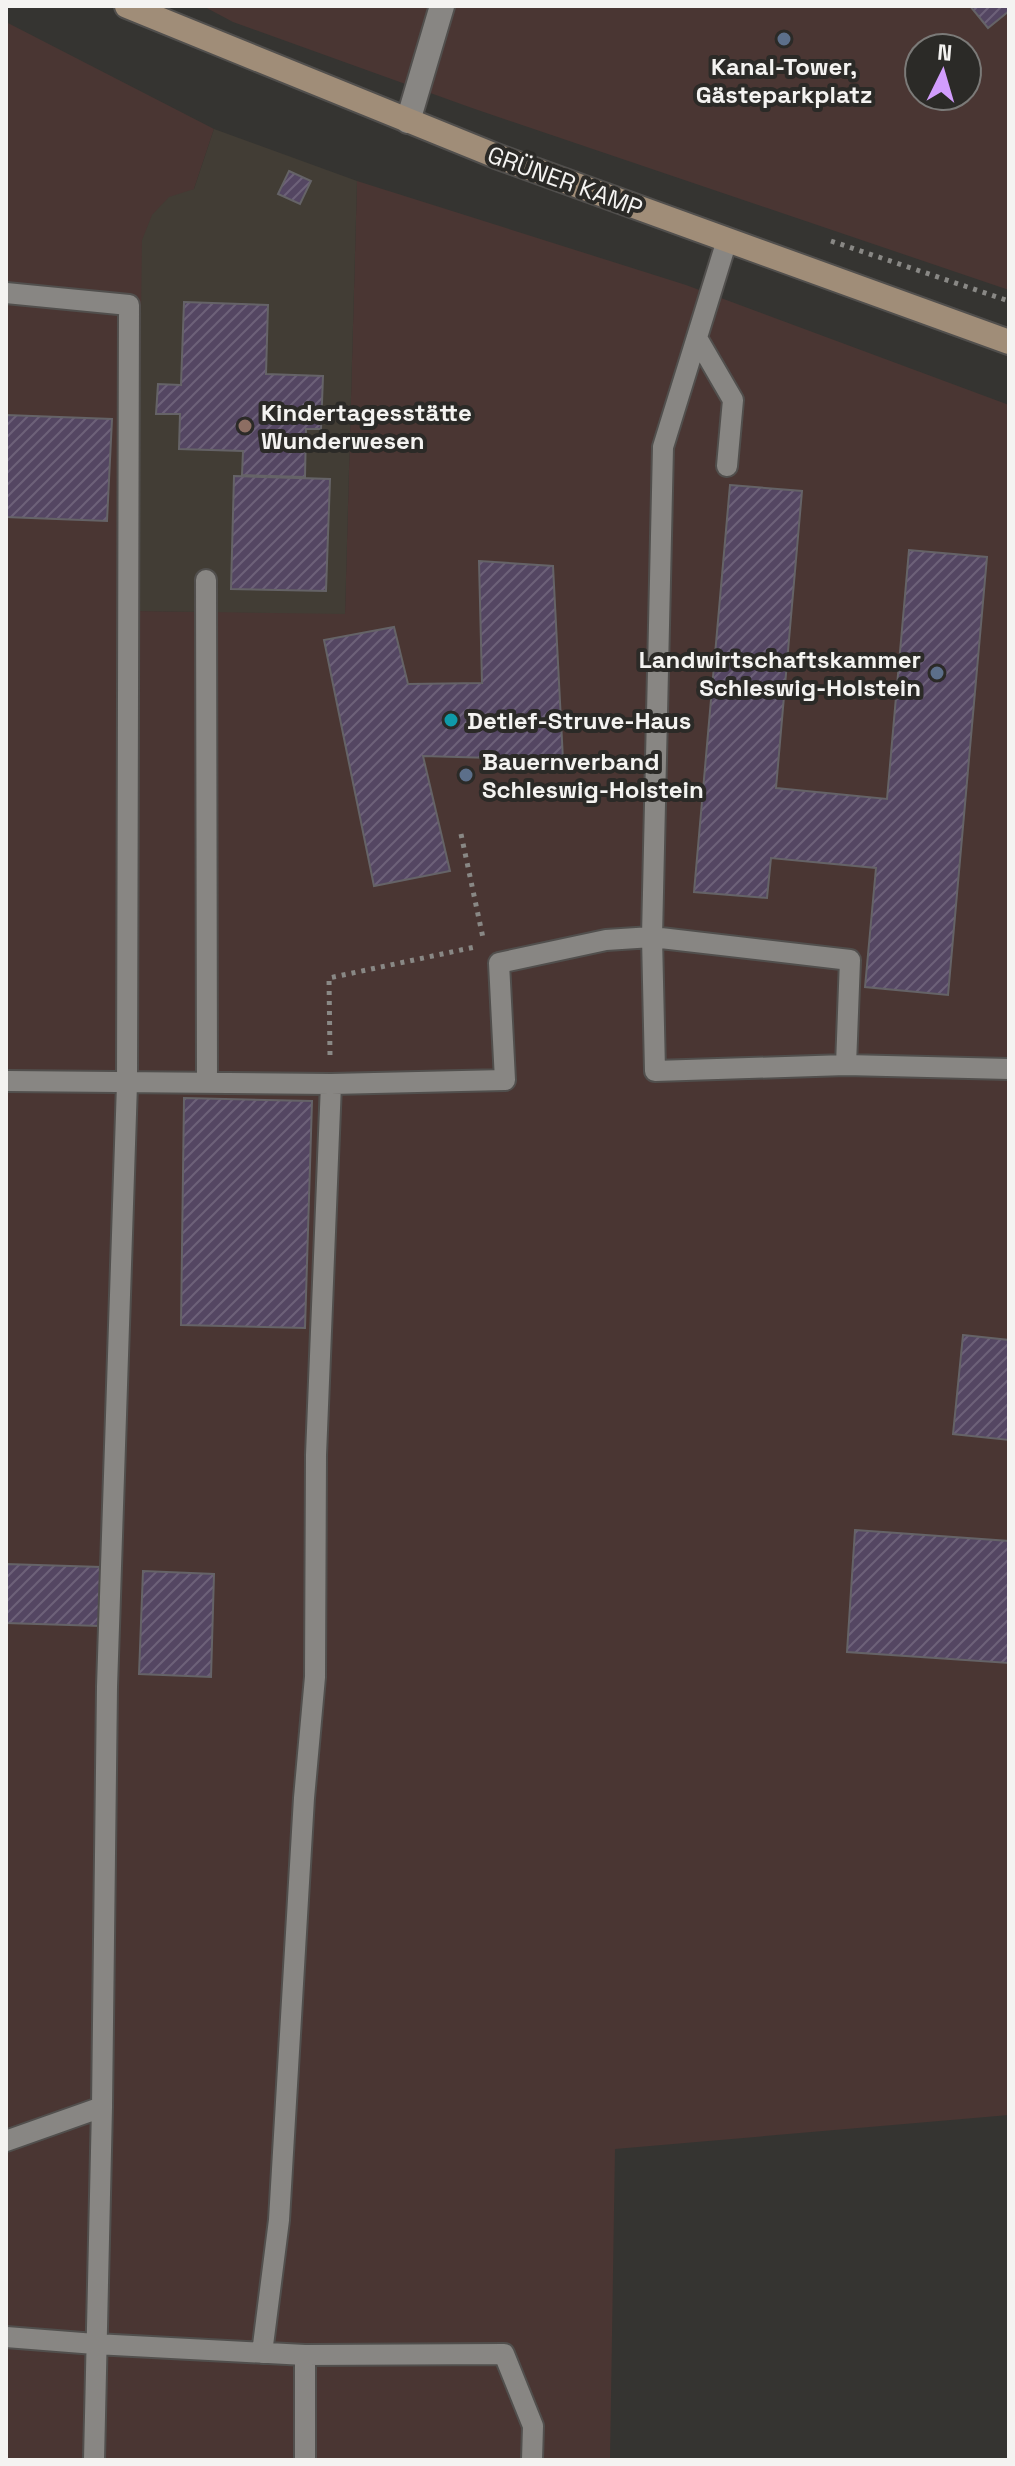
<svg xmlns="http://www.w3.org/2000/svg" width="1015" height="2466" viewBox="0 0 1015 2466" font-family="'Space Grotesk',sans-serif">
	<defs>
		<pattern id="building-hatch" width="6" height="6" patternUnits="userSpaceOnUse" patternTransform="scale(2)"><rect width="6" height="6" fill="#544662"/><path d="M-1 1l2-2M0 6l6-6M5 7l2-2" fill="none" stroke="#6d6179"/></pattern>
	</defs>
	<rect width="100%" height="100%" fill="#353431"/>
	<path fill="#4a3633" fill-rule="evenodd" d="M203 6H1009V290L472 108 233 22ZM919 48H967V96H919Z
		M6 22 214 129 194 189 137 611 345 613 357 181 686 285 1009 405V2115L615 2149 610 2460H6Z"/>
	<path fill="#423d35" d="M214 129 357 181 345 614 137 611 142 240 152 215 169 197 194 189Z"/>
	<path fill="url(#building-hatch)" stroke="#656367" stroke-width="2" d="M970 6H1009V11L988 28Z
		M289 171 311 181 300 204 278 194Z
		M184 302 268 305 266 374 323 376 321 429H306L305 477 242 475 243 451 179 449 180 414H156L158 384 181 385Z
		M6 415 112 419 107 521 6 517Z
		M234 476 330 479 326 591 231 589Z
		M730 485 802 491 776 788 887 799 909 550 987 557 948 995 865 987 876 868 771 858 767 898 694 892Z
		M479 561 553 566 563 760 423 756 450 871 374 886 324 640 394 627 408 684 482 683Z
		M184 1098 312 1101 305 1328 181 1325Z
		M963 1335 1009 1340V1440L953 1434Z
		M855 1530 1009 1541V1663L847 1652Z
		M6 1564 101 1567 100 1626 6 1623Z
		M143 1571 214 1574 211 1677 139 1674Z"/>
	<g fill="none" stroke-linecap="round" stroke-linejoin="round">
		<defs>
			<path id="lane" d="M727 240 663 447 652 937 655 1071 846 1065 1009 1069
				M6 293 129 305 127 1084 107 1687 102 2107 94 2460
				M697 338 733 400 727 466
				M206 580 207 1083
				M6 1081 331 1084 505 1080 499 963 606 940 652 937 850 960 846 1065
				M6 2141 102 2107
				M6 2337 95 2344 305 2355 504 2354 533 2426 532 2460
				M262 2353 279 2220 304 1798 315 1677 316 1455 331 1084
				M305 2355V2460"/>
			<path id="street" d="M408 121 442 6"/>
			<path id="secondary" d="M127 6 496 156 1009 342"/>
		</defs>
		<use href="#lane" stroke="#514f4d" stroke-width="24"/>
		<use href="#street" stroke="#514f4d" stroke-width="28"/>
		<use href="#secondary" stroke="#514f4d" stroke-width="28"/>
		<path stroke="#898885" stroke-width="5" stroke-dasharray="4 6" stroke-linecap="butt" d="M831 241 1009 301
			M461 834 483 938
			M330 1055 329 978 475 947"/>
		<use href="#lane" stroke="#888683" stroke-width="20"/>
		<use href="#street" stroke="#888683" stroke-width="24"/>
		<use href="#secondary" stroke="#a08d78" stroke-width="24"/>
	</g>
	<g fill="#5c6f8a" stroke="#2b2a27" stroke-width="3">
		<circle cx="784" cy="39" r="8"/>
		<circle cx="937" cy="673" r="8"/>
		<circle cx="466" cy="775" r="8"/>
	</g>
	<circle fill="#8d6e63" stroke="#2b2a27" stroke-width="3" cx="245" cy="426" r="8"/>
	<circle fill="#0f9aa8" stroke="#2b2a27" stroke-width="3" cx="451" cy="720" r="8"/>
	<g text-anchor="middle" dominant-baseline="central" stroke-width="8" stroke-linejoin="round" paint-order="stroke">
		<g font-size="24" font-weight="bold" fill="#f4f3f1" stroke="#2b2a27" text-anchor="start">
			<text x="784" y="66" text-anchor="middle">Kanal-Tower,<tspan x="784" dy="28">Gästeparkplatz</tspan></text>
			<text x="261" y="412">Kindertagesstätte<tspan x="261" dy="28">Wunderwesen</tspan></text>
			<text x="921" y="659" text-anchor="end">Landwirtschaftskammer<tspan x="921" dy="28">Schleswig-Holstein</tspan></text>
			<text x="467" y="720">Detlef-Struve-Haus</text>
			<text x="482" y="761">Bauernverband<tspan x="482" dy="28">Schleswig-Holstein</tspan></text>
		</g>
		<g font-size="24" fill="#f4f3f1" stroke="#2b2a27">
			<text transform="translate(565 181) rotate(20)">GRÜNER KAMP</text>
		</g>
	</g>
	<rect width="1015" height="2466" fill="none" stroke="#f4f3f1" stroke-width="16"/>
	<g transform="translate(943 72) rotate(5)"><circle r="38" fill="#2b2a27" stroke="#7b7a78" stroke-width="2"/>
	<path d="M0-6L14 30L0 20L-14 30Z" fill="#d29dfd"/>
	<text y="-12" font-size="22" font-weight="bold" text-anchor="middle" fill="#f4f3f1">N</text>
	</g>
</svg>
